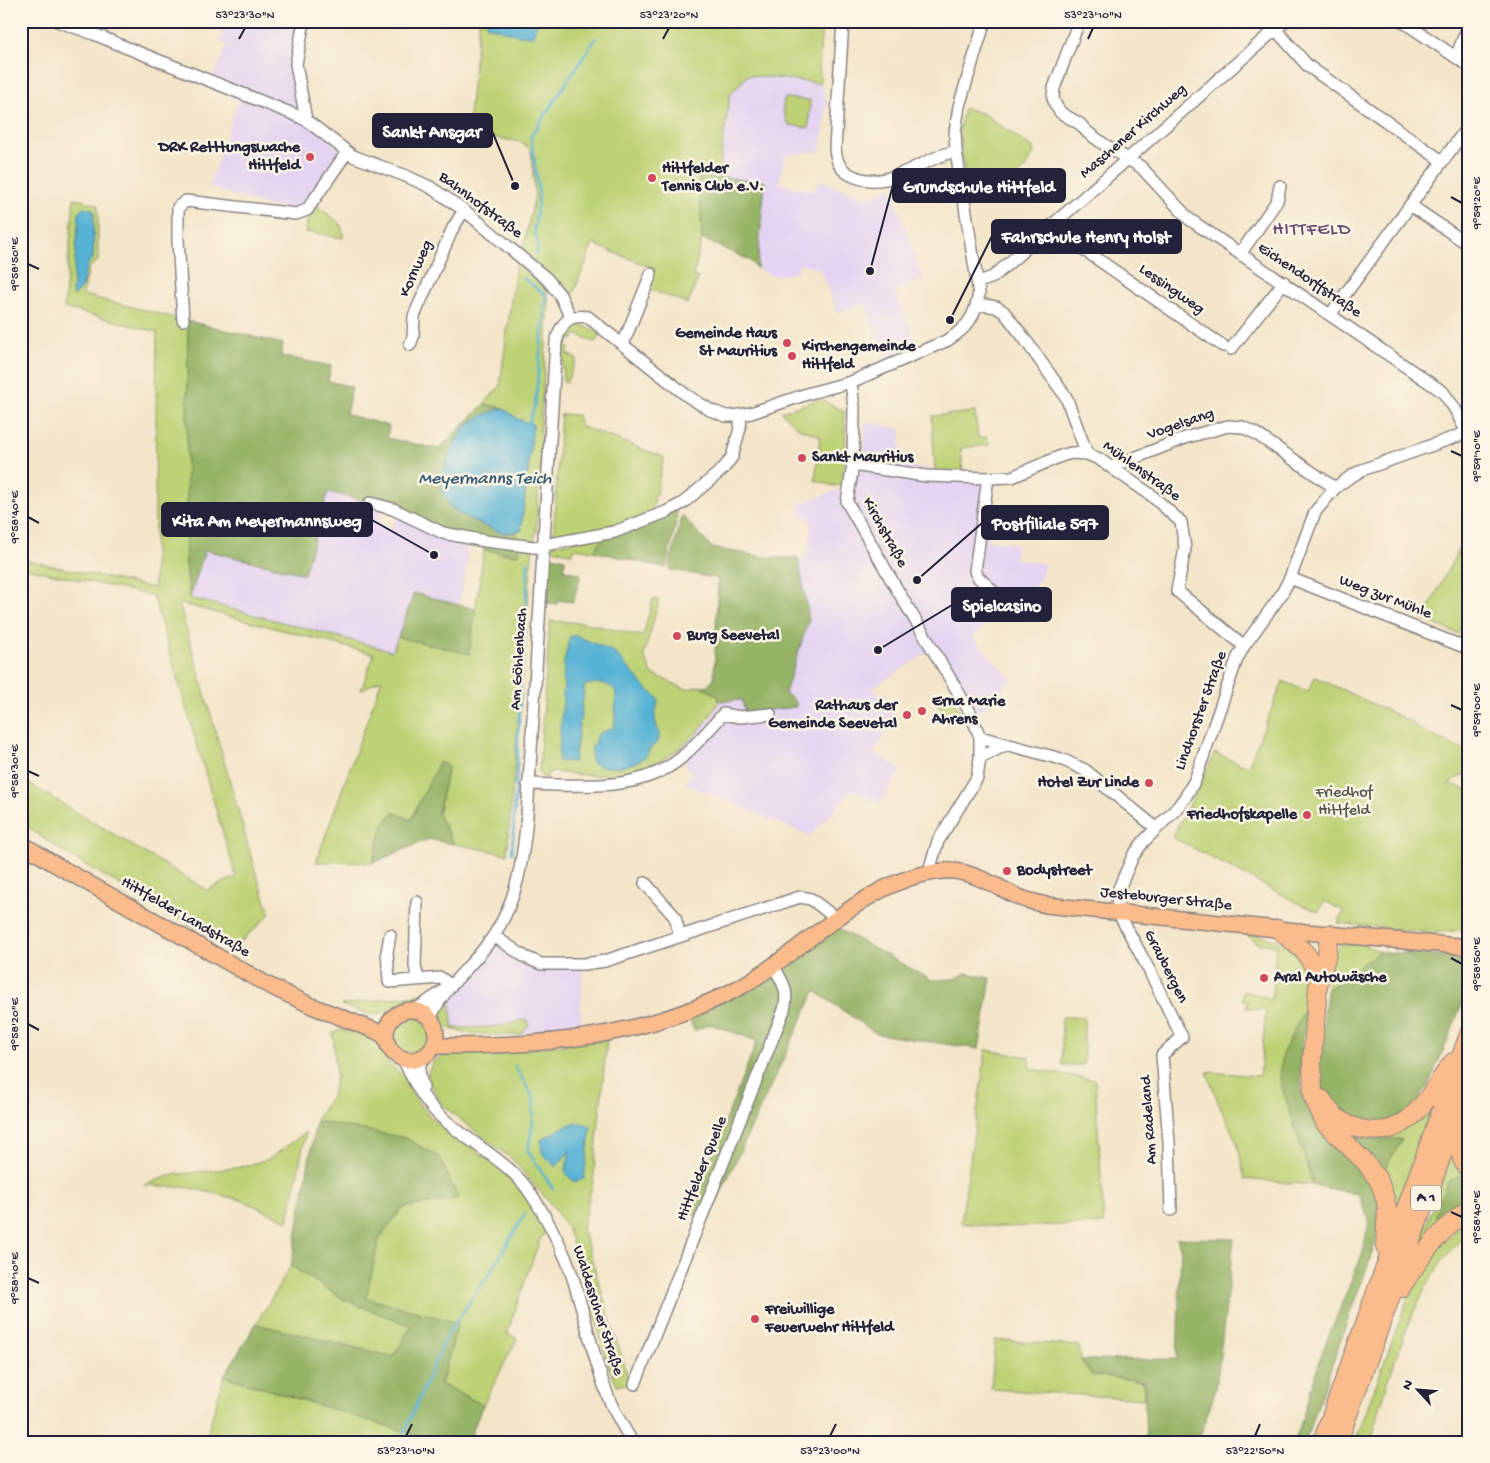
<svg xmlns="http://www.w3.org/2000/svg" width="1490" height="1463" viewBox="0 0 1490 1463" font-family="'Gochi Hand',sans-serif">
	<rect width="100%" height="100%" fill="#fcf5e5"/>
	<filter id="ink" filterUnits="userSpaceOnUse"><feTurbulence type="fractalNoise" baseFrequency=".02" numOctaves="2"/><feDisplacementMap in="SourceGraphic" scale="10" xChannelSelector="R" yChannelSelector="G"/><feConvolveMatrix kernelMatrix="1 2 1 2 8 2 1 2 1" color-interpolation-filters="sRGB"/></filter>
	<filter id="wash" filterUnits="userSpaceOnUse"><feTurbulence type="fractalNoise" baseFrequency=".0096" numOctaves="4" result="noise"/><feDisplacementMap in="SourceGraphic" scale="20" xChannelSelector="R" yChannelSelector="G"/><feGaussianBlur stdDeviation="1.12" result="paint"/><feColorMatrix in="noise" values="0 0 0 0 0 0 0 0 0 0 0 0 0 0 0 0 0 1.4 0 .05"/><feComposite in="paint" operator="in"/></filter>
	<g filter="url(#wash)">
		<rect width="100%" height="100%" fill="#f3e5c8"/>
		<path fill="#e4d3f1" d="M213 21H301L299 104 343 155 305 207 296 209 264 205 209 187 239 99 209 88 227 45 220 42 225 25Z
			M748 75 821 83 827 102 821 151 785 155 779 184 815 191 818 181 825 182 865 198 891 187 923 279 895 290 917 346 886 358 864 303 838 313 819 269 800 263 796 273 773 276 757 269 765 183 718 177 730 95Z
			M865 422 900 429 901 465 932 470 933 479 995 484 988 540 1017 544 1014 559 1045 564 1042 575 1027 597 1004 612 1001 610 973 637 1011 679 993 701 975 714 934 648 873 688 894 714 874 753 901 769 880 804 875 799 872 802 854 789 810 836 686 784 692 773 678 751 711 718 719 701 742 699 745 713 796 702 785 693 809 619 798 558 807 557 811 529 809 516 803 518 798 504 842 489 865 468Z
			M328 492 385 506 378 524 391 530 399 512 467 537 468 559 458 605 414 593 393 651 190 598 205 550 303 574Z
			M499 944 523 960 583 968 580 1025 521 1035H494L452 1030 449 999 453 992Z"/>
		<path fill="#bdd275" stroke="#707a58" d="M479 21H597V27L601 21H822L819 65 821 83 748 75 730 95 719 170 699 169 702 239 693 276 698 278 688 304 646 288 653 268 593 244 573 294 522 251 535 196 531 150 522 142 467 134Z
			M785 98 810 100 809 128 789 125C784 116 781 108 785 98Z
			M964 108 984 114 1034 149C1032 166 1011 185 995 192 987 197 977 196 968 199L959 131Z
			M74 198 98 205V261L89 267 83 295 188 321 186 565 190 598 392 651 398 637 469 653 484 550 518 555 520 542 516 531H521L533 425 518 419 503 408 484 404 500 386 516 263 546 290 549 303 540 430 542 436 536 532 533 544 507 854 454 844 438 814 448 766 418 804 411 820 384 824 372 863 316 862 382 679 361 690 374 654 179 603 255 870 270 914 233 949 73 858 21 823V779L207 890 236 877 153 596 21 567V559L154 588 157 332 64 308Z
			M317 205C327 217 345 219 343 238L306 232 307 222Z
			M580 325 590 328 600 334 597 340 594 342 576 334 573 340 570 339 567 346 569 348 567 354 577 359 566 383 563 382C564 365 558 328 580 325Z
			M820 399 844 411 846 454 841 485 834 486 815 480 820 436 798 428 781 412Z
			M975 412 978 438 986 437 989 445 961 448 963 473H935L932 416Z
			M561 414 577 415 580 426 664 457 652 511 622 526 553 541Z
			M1469 529V611L1458 634 1423 619Z
			M605 536 593 551 575 548 573 554 553 549V545Z
			M653 599 659 600 644 655 652 674 686 689 701 686 718 696 719 701C698 742 666 764 621 774 598 778 571 773 548 772L547 778 541 776 539 771 550 621 584 623 643 636Z
			M1315 677 1412 722 1417 728 1469 753V771L1449 783 1469 791V929L1433 933 1338 923 1344 911 1324 901 1319 912 1298 903 1172 837 1198 789 1215 753 1248 767 1283 681 1308 692Z
			M950 694 961 713 948 721 937 702Z
			M1256 934 1287 944 1308 967 1309 1001 1283 1053 1280 1080 1313 1185 1245 1179 1237 1143 1220 1107 1207 1072 1260 1076 1266 1010 1246 1008 1247 1001 1242 1000 1243 991 1272 999 1276 946 1258 943 1247 935Z
			M1362 943 1379 952 1327 990C1328 978 1329 950 1342 945 1348 943 1355 943 1362 943Z
			M469 976 471 977 450 999 453 1028 494 1027 527 1019 529 1025 521 1035C505 1035 445 1037 441 1020 438 1006 461 985 469 976Z
			M424 994 379 1014H368L341 1005Z
			M393 1035a18 18 0 1 1 36 0a18 18 0 1 1-36 0Z
			M1062 1017H1084V1065H1062Z
			M340 1030C351 1032 365 1034 374 1041 386 1051 389 1070 405 1076 422 1127 460 1134 497 1167 508 1177 519 1189 529 1200 536 1209 541 1221 547 1230L540 1239 507 1333 517 1339 483 1405 441 1384 457 1323 365 1299 379 1239 402 1208 458 1198 316 1121 332 1095 336 1077 333 1033Z
			M607 1039 593 1182 582 1228 627 1374 628 1384 617 1386 608 1365 583 1271 567 1228 554 1208 513 1160 443 1106 429 1082 428 1073 433 1062 452 1050H476L498 1053Z
			M986 1050 1029 1057 1030 1069 1095 1080 1104 1224 999 1227 961 1223Z
			M1437 1092 1392 1219 1378 1139 1341 1135Z
			M306 1132 288 1221 241 1200 191 1188 144 1185 172 1175 241 1167 269 1159Z
			M1453 1152 1469 1174V1180L1459 1177 1435 1216 1453 1218 1414 1259Z
			M1469 1216V1233C1417 1272 1387 1381 1371 1442H1355L1412 1287 1426 1262Z
			M291 1266 345 1300 412 1326 393 1357 256 1324Z
			M995 1340 1079 1346 1081 1360 1092 1375 1144 1381 1143 1399 991 1389Z
			M224 1376 430 1439 429 1442H205Z"/>
		<path fill="#96b466" stroke="#5c6b50" d="M699 169 719 170 718 177 765 182 757 269 750 260 702 239Z
			M188 321 283 344 281 356 331 366 328 381 352 387 346 414 389 426 387 438 439 449 484 404 503 408 491 411 479 418 450 453 441 478 449 504 456 511 498 531 510 533 516 531 520 542 519 555 484 550 485 542 443 533 385 506 328 492 304 574 205 550 190 598 186 565Z
			M676 511 677 519 666 568 593 551 605 536Z
			M682 515 712 548 765 557 798 558 809 619 785 693 796 702V707L745 713 742 700 719 701 718 696 701 686 709 685 714 678 718 579 669 569Z
			M549 555 565 559 564 570 581 574 573 602 558 600 557 604 546 603Z
			M414 593 475 609 469 654 398 637Z
			M439 762 448 766 438 814 454 844 429 839 372 863 384 824 393 812 411 820Z
			M837 928 932 980 954 979 966 973 991 978 979 1049 877 1034 815 991 708 1220 689 1213 757 1041 710 1024 694 1031 688 1016 781 968Z
			M1379 952 1469 957V985L1449 1037 1427 1088 1409 1111 1387 1122H1370L1353 1119 1329 1103 1321 1087 1319 1065 1327 990Z
			M1309 1001C1306 1027 1296 1072 1303 1096 1307 1108 1321 1133 1330 1142 1354 1162 1373 1173 1379 1206 1383 1233 1362 1280 1353 1305 1337 1351 1321 1396 1305 1442H1295L1323 1350 1363 1252 1369 1220 1358 1194 1313 1185 1280 1080 1283 1053Z
			M316 1121 406 1138 439 1157 458 1198 402 1208 379 1239 366 1298 458 1323 441 1384 483 1405 468 1442H438L224 1376 256 1324 393 1357 411 1326 345 1300 291 1266Z
			M1341 1135 1378 1139H1402L1380 1177Z
			M1459 1177 1469 1180V1205L1453 1218 1435 1216 1448 1181Z
			M1177 1238 1234 1239 1216 1389 1198 1442H1146L1144 1381 1092 1375 1081 1360 1177 1359 1181 1250Z"/>
		<path fill="#56b2d4" stroke="#3c6a88" d="M486 21H538L533 36 518 35 487 26Z
			M83 207 92 209 94 211 93 258C81 267 87 288 74 296L72 293 79 214 81 209Z
			M503 408 518 419 533 425 521 531C515 531 510 533 505 533 496 532 462 516 454 510 448 505 446 497 441 491L443 485 441 481V478C448 462 453 441 465 428 475 417 490 413 503 408Z
			M570 636H577L614 652 649 691C664 699 656 704 655 717 655 726 663 735 657 743 654 747 654 744 651 748 648 751 648 754 645 757 633 767 602 772 591 761V750L598 734 613 728 615 722 616 692C608 681 598 683 585 685L574 762 558 761 563 700 564 662Z
			M581 1123 591 1126 584 1179 574 1182 565 1173 570 1151 556 1167 542 1153 541 1140 567 1125Z"/>
		<g fill="none" stroke-linecap="round" stroke-linejoin="round">
			<path stroke="#56b2d4" stroke-width="2.5" d="M536 255 538 244 534 230 539 195 531 136 596 38
				M523 278 546 295 535 404 528 425
				M523 666 528 562
				M512 853 521 686
				M515 1066 534 1099 533 1122 528 1151 553 1189
				M400 1442 447 1335 491 1271 525 1214"/>
		</g>
	</g>
	<g filter="url(#ink)">
		<g fill="none" stroke-linecap="round" stroke-linejoin="round">
			<defs>
				<path id="minor" d="M57 21 94 34 125 47 293 114 306 120 353 156 406 176 430 187 464 210 547 279 560 295 571 318
					M304 21 296 64 306 120
					M843 21 835 148C836 160 839 168 849 174 886 195 920 158 956 151
					M1079 21 1054 88 1053 98 1056 106 1061 113 1080 124 1087 132 1105 145 1141 167 1189 219 1443 392 1455 409 1467 433
					M1268 21 1308 66 1442 161
					M1402 21 1469 66
					M1456 57 1469 24
					M1410 205 1469 245
					M1051 227 1223 346
					M1240 254 1277 201 1280 186
					M979 282 993 277 1285 21
					M978 304 996 307 1004 312 1024 338 1066 397 1087 454
					M1330 315 1469 125
					M183 320 178 240V207L186 201 296 214 307 210 347 152
					M623 344 651 274
					M410 345 413 337 414 316 453 228 464 210
					M1231 349 1284 282
					M851 382 854 408 853 465 847 502 895 586 970 712 980 737V758L977 778 938 841 928 874
					M853 465 926 476 988 478 1012 477 1061 456 1071 453 1087 454 1099 459 1151 495 1181 522 1185 548 1177 591 1244 646
					M1111 467 1188 437 1228 426 1242 427 1255 433 1335 488
					M988 478 975 571 978 577 1011 608
					M370 503 393 509 443 533 485 541 534 547 614 532 666 512 683 503 723 469 732 457 740 428 741 415
					M1290 578 1469 649
					M980 737 1061 759 1085 770 1156 828
					M980 758 1007 744
					M528 784C578 785 639 793 681 758 696 745 710 729 723 714L740 717 770 714
					M645 883 675 917 680 936
					M417 902 415 966 418 979
					M390 935 387 952 389 982 441 978 450 985
					M494 936 525 957 541 964H584L605 961 800 897 811 899 837 919
					M415 1010 443 991
					M430 1019C442 989 467 971 486 946 516 909 523 862 527 816L556 342C561 323 568 314 588 317L686 395 710 410 726 416H733L751 413 810 393 851 382 948 340C968 327 975 317 979 293L956 151 955 132 959 106 985 21
					M422 1058C418 1069 419 1077 423 1088
					M403 1059C413 1079 421 1097 437 1113 466 1142 508 1159 531 1194 545 1215 557 1238 567 1261 584 1306 591 1354 609 1399 615 1414 624 1427 632 1442
					M1171 1210 1169 1142 1162 1055 1182 1037 1148 968 1118 912 1117 893 1133 856 1144 841 1176 809 1186 796 1195 780 1237 659 1244 646 1281 595 1290 578 1315 512 1335 488 1347 479 1362 470 1469 432
					M635 1384 784 1010C789 990 783 983 774 967"/>
				<path id="major" d="M21 843 51 862 268 985 312 1006 376 1031 386 1037
					M386 1035a25 25 0 1 1 50 0a25 25 0 1 1-50 0Z
					M433 1046C539 1047 648 1038 742 986 806 950 867 877 943 871 971 869 996 887 1021 898 1029 901 1038 903 1046 905L1306 932 1469 947"/>
				<path id="highway" d="M1278 929 1304 951 1315 968
					M1329 934 1327 954 1318 986 1312 1061 1313 1096 1325 1123 1366 1163 1379 1181 1385 1198 1387 1208 1385 1247
					M1322 1099C1330 1114 1344 1125 1361 1129 1411 1141 1428 1093 1453 1062
					M1462 1121C1459 1138 1456 1157 1469 1170
					M1401 1288C1420 1258 1440 1229 1469 1209
					M1322 1442 1469 1034
					M1338 1442 1469 1081"/>
			</defs>
			<use href="#minor" stroke="#8a8482" stroke-width="14"/>
			<use href="#major" stroke="#8a8482" stroke-width="18"/>
			<use href="#highway" stroke="#8a8482" stroke-width="20"/>
			<use href="#minor" stroke="#fff" stroke-width="11"/>
			<use href="#major" stroke="#fabc8b" stroke-width="15"/>
			<use href="#highway" stroke="#fabc8b" stroke-width="18"/>
		</g>
	</g>
	<path fill="none" stroke="#22223b" stroke-width="2" d="M239 39 245 28M663 39 669 28M1088 39 1093 28M1451 197 1462 203M28 264 39 269M1451 451 1462 456M28 517 39 523M1451 705 1462 710M28 771 39 776M1451 958 1462 964M28 1024 39 1030M1451 1212 1462 1217M28 1278 39 1283M406 1436 412 1424M830 1436 836 1424M1255 1436 1260 1424"/>
	<g fill="#d1495b" stroke="#fcf5e5" stroke-width="2">
		<circle cx="310" cy="157" r="5"/>
		<circle cx="652" cy="178" r="5"/>
		<circle cx="787" cy="343" r="5"/>
		<circle cx="792" cy="356" r="5"/>
		<circle cx="802" cy="458" r="5"/>
		<circle cx="677" cy="636" r="5"/>
		<circle cx="922" cy="711" r="5"/>
		<circle cx="907" cy="715" r="5"/>
		<circle cx="1149" cy="783" r="5"/>
		<circle cx="1307" cy="815" r="5"/>
		<circle cx="1007" cy="871" r="5"/>
		<circle cx="1264" cy="978" r="5"/>
		<circle cx="755" cy="1319" r="5"/>
	</g>
	<g text-anchor="middle" dominant-baseline="central" stroke-width="5" stroke-linejoin="round" paint-order="stroke">
		<rect fill="#fcf5e5" stroke="#63616e" stroke-width="1" x="1411" y="1185.5" width="30" height="25" rx="4"/>
		<g font-size="15" font-weight="bold" fill="#22223b">
			<text x="1426" y="1198">A 1</text>
		</g>
		<g font-size="16" fill="#22223b" stroke="#fcf5e5">
			<text transform="translate(1134 132) rotate(-41)">Maschener Kirchweg</text>
			<text transform="translate(480 206) rotate(37)">Bahnhofstraße</text>
			<text transform="translate(417 269) rotate(-66)">Kornweg</text>
			<text transform="translate(1309 281) rotate(34)">Eichendorffstraße</text>
			<text transform="translate(1171 290) rotate(35)">Lessingweg</text>
			<text transform="translate(1181 425) rotate(-19)">Vogelsang</text>
			<text transform="translate(1141 472) rotate(36)">Mühlenstraße</text>
			<text transform="translate(884 533) rotate(61)">Kirchstraße</text>
			<text transform="translate(1385 598) rotate(21)">Weg zur Mühle</text>
			<text transform="translate(520 659) rotate(-86)">Am Göhlenbach</text>
			<text transform="translate(1202 711) rotate(-70)">Lindhorster Straße</text>
			<text transform="translate(1166 900) rotate(6)">Jesteburger Straße</text>
			<text transform="translate(185 918) rotate(30)">Hittfelder Landstraße</text>
			<text transform="translate(1165 967) rotate(63)">Graubergen</text>
			<text transform="translate(1150 1120) rotate(-94)">Am Radeland</text>
			<text transform="translate(703 1169) rotate(-68)">Hittfelder Quelle</text>
			<text transform="translate(597 1311) rotate(72)">Waldesruher Straße</text>
		</g>
		<g font-size="16" font-weight="bold" fill="#22223b" stroke="#fcf5e5" text-anchor="start">
			<text x="300" y="148" text-anchor="end">DRK Retttungswache<tspan x="300" dy="18">Hittfeld</tspan></text>
			<text x="662" y="169">Hittfelder<tspan x="662" dy="18">Tennis Club e.V.</tspan></text>
			<text x="777" y="334" text-anchor="end">Gemeinde Haus<tspan x="777" dy="18">St Mauritius</tspan></text>
			<text x="802" y="347">Kirchengemeinde<tspan x="802" dy="18">Hittfeld</tspan></text>
			<text x="812" y="458">Sankt Mauritius</text>
			<text x="687" y="636">Burg Seevetal</text>
			<text x="932" y="702">Erna Marie<tspan x="932" dy="18">Ahrens</tspan></text>
			<text x="897" y="706" text-anchor="end">Rathaus der<tspan x="897" dy="18">Gemeinde Seevetal</tspan></text>
			<text x="1139" y="783" text-anchor="end">Hotel Zur Linde</text>
			<text x="1297" y="815" text-anchor="end">Friedhofskapelle</text>
			<text x="1017" y="871">Bodystreet</text>
			<text x="1274" y="978">Aral Autowäsche</text>
			<text x="765" y="1310">Freiwillige<tspan x="765" dy="18">Feuerwehr Hittfeld</tspan></text>
		</g>
		<g font-size="16" fill="#50574c" stroke="#fcf5e5">
			<text x="1344" y="793">Friedhof<tspan x="1344" dy="18">Hittfeld</tspan></text>
		</g>
		<g font-size="18" font-style="italic" fill="#375c78" stroke="#fcf5e5">
			<text x="485" y="479">Meyermanns Teich</text>
		</g>
		<g font-size="19" letter-spacing="1" fill="#684e6e" stroke="#fcf5e5">
			<text x="1312" y="230">HITTFELD</text>
		</g>
	</g>
	<path fill="none" stroke="#22223b" stroke-width="2" d="M515 186L492 131M870 271L893 185M950 320L992 236M434 555L372 520M917 580L982 523M878 650L952 605"/>
	<g fill="#22223b" stroke="#fcf5e5" stroke-width="2">
		<circle cx="515" cy="186" r="5"/>
		<circle cx="870" cy="271" r="5"/>
		<circle cx="950" cy="320" r="5"/>
		<circle cx="434" cy="555" r="5"/>
		<circle cx="917" cy="580" r="5"/>
		<circle cx="878" cy="650" r="5"/>
	</g>
	<g fill="#22223b" stroke="#22223b" stroke-width="2">
		<rect x="373" y="114" width="119" height="33" rx="5"/>
		<rect x="893" y="169" width="172" height="33" rx="5"/>
		<rect x="992" y="220" width="189" height="33" rx="5"/>
		<rect x="162" y="503" width="210" height="33" rx="5"/>
		<rect x="982" y="506" width="126" height="33" rx="5"/>
		<rect x="952" y="588" width="99" height="33" rx="5"/>
	</g>
	<g font-size="18" text-anchor="middle" font-weight="bold" fill="#fff">
		<text x="432" y="137">Sankt Ansgar</text>
		<text x="979" y="192">Grundschule Hittfeld</text>
		<text x="1086" y="242">Fahrschule Henry Holst</text>
		<text x="267" y="526">Kita Am Meyermannsweg</text>
		<text x="1045" y="529">Postfiliale 597</text>
		<text x="1002" y="611">Spielcasino</text>
	</g>
	<rect width="1490" height="1463" fill="none" stroke="#fcf5e5" stroke-width="55"/>
	<g transform="translate(1418 1390) rotate(296)" stroke="#fcf5e5" stroke-width="4" paint-order="stroke">
	<path d="M0-4L9 19L0 12L-9 19Z" fill="#22223b"/>
	<text y="-8" font-size="14" font-weight="bold" text-anchor="middle" fill="#22223b">N</text>
	</g>
	<rect x="28" y="28" width="1434" height="1408" fill="none" stroke="#22223b" stroke-width="2"/>
	<g font-size="12" text-anchor="middle" fill="#22223b">
		<text x="245" y="18">53°23'30"N</text>
		<text x="669" y="18">53°23'20"N</text>
		<text x="1093" y="18">53°23'10"N</text>
		<text transform="translate(1476 203) rotate(-90)" y="4">9°59'20"E</text>
		<text transform="translate(14 264) rotate(-90)" y="4">9°58'50"E</text>
		<text transform="translate(1476 456) rotate(-90)" y="4">9°59'10"E</text>
		<text transform="translate(14 517) rotate(-90)" y="4">9°58'40"E</text>
		<text transform="translate(1476 710) rotate(-90)" y="4">9°59'00"E</text>
		<text transform="translate(14 771) rotate(-90)" y="4">9°58'30"E</text>
		<text transform="translate(1476 964) rotate(-90)" y="4">9°58'50"E</text>
		<text transform="translate(14 1024) rotate(-90)" y="4">9°58'20"E</text>
		<text transform="translate(1476 1217) rotate(-90)" y="4">9°58'40"E</text>
		<text transform="translate(14 1278) rotate(-90)" y="4">9°58'10"E</text>
		<text x="406" y="1454">53°23'10"N</text>
		<text x="830" y="1454">53°23'00"N</text>
		<text x="1255" y="1454">53°22'50"N</text>
	</g>
</svg>
